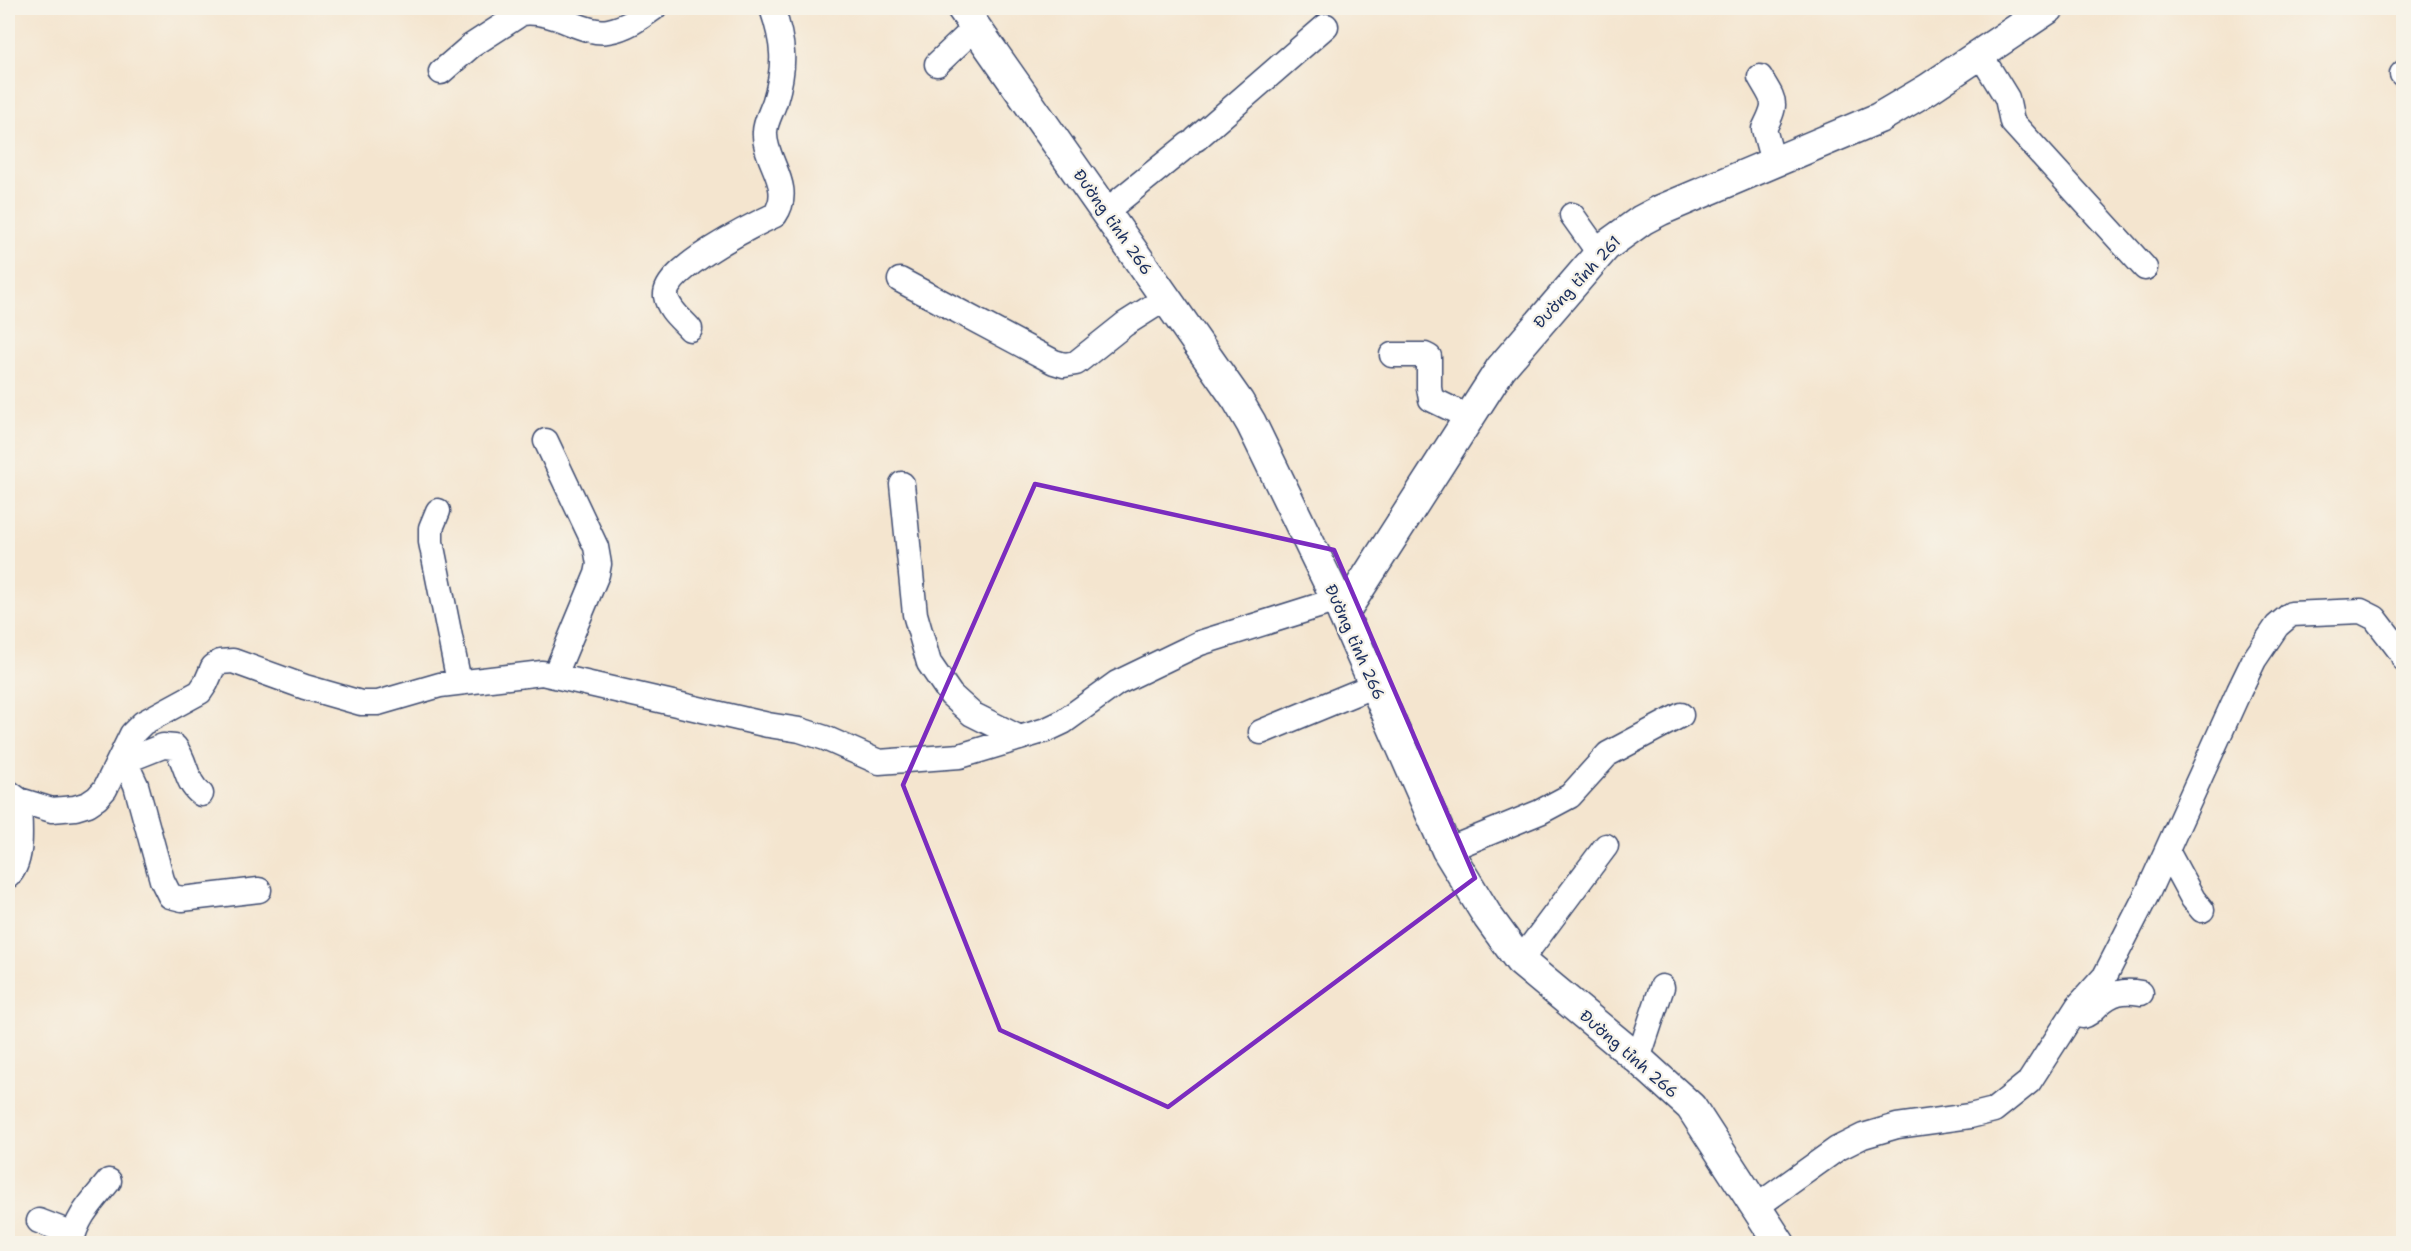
<svg xmlns="http://www.w3.org/2000/svg" width="2411" height="1251" viewBox="0 0 2411 1251" font-family="'Shantell Sans',sans-serif">
	<rect width="100%" height="100%" fill="#f7f3e8"/>
	<filter id="ink" filterUnits="userSpaceOnUse"><feTurbulence type="fractalNoise" baseFrequency=".0167" numOctaves="2"/><feDisplacementMap in="SourceGraphic" scale="12" xChannelSelector="R" yChannelSelector="G"/><feConvolveMatrix kernelMatrix="1 2 1 2 8 2 1 2 1" color-interpolation-filters="sRGB"/></filter>
	<filter id="wash" filterUnits="userSpaceOnUse"><feTurbulence type="fractalNoise" baseFrequency=".008" numOctaves="4" result="noise"/><feDisplacementMap in="SourceGraphic" scale="24" xChannelSelector="R" yChannelSelector="G"/><feGaussianBlur stdDeviation="1.35" result="paint"/><feColorMatrix in="noise" values="0 0 0 0 0 0 0 0 0 0 0 0 0 0 0 0 0 1.4 0 .05"/><feComposite in="paint" operator="in"/></filter>
	<g filter="url(#wash)">
		<rect width="100%" height="100%" fill="#f4e5cf"/>
	</g>
	<g filter="url(#ink)">
		<g fill="none" stroke-linecap="round" stroke-linejoin="round">
			<defs>
				<path id="minor" d="M1980 54 2007 98 2012 122 2145 268
					M937 64 976 27
					M441 72 471 46 522 13C556 9 582 35 608 31 626 28 640 18 654 8
					M2402 74 2404 72
					M1760 77C1775 103 1778 101 1764 129L1773 162
					M1196 139 1326 26
					M1105 212 1189 144
					M1572 215 1599 253
					M900 280 1054 362 1064 365 1076 363 1125 324 1166 298
					M690 329C681 319 668 309 666 296 663 270 753 225 775 215 795 186 763 160 765 132 765 122 772 111 775 101 786 65 784 43 772 8
					M1392 355H1425L1429 357V388L1431 399 1468 417
					M546 441 596 547 599 564 597 574 555 675
					M902 484 915 614 929 663 951 695 972 714 1020 738
					M438 511 431 528V542L459 682
					M1261 732 1375 685
					M122 755 136 785 162 880 170 896 182 899 259 890
					M125 761 163 746 175 747C187 762 185 782 201 794
					M8 792 19 800 52 810 75 808 88 804 97 798 105 789 132 734 143 723 200 692 206 683 213 667 220 662 233 661 305 687 361 703H378L440 685 542 673 768 725 800 730 825 738 879 762 960 756 1046 730 1063 722 1117 683 1200 643 1337 600
					M1447 850 1540 812 1570 796 1608 754 1681 715
					M2167 851 2193 899 2202 910
					M8 876C25 860 19 822 19 800
					M1520 961 1606 846
					M2083 1016C2090 1014 2093 1010 2098 1005 2112 992 2123 990 2141 993
					M1638 1059 1662 987
					M1756 1207 1837 1149 1863 1136 1897 1126 1970 1116 1994 1110 2029 1082 2078 1006 2105 976 2148 892 2239 691 2254 660 2277 626 2291 614 2361 611 2375 618 2401 652 2404 659
					M39 1221 73 1234
					M71 1244C77 1216 92 1202 109 1181"/>
				<path id="major" d="M962 8 1238 401 1251 423 1337 600 1447 850 1488 917 1520 961 1638 1059 1691 1107 1780 1244
					M1343 614 1501 368 1606 246 1642 220 1661 210 1879 118 1928 89 2049 8"/>
			</defs>
			<use href="#minor" stroke="#3c4a6f" stroke-width="27"/>
			<use href="#major" stroke="#3c4a6f" stroke-width="33"/>
			<use href="#minor" stroke="#fff" stroke-width="24"/>
			<use href="#major" stroke="#fff" stroke-width="30"/>
		</g>
	</g>
	<path fill="none" stroke="#7b2cbf" stroke-width="4.5" stroke-linejoin="round" d="M1035 484 1334 550 1475 878 1168 1107 1000 1030 903 785Z"/>
	<g text-anchor="middle" dominant-baseline="central" stroke-width="4.5" stroke-linejoin="round" paint-order="stroke">
		<g font-size="16" fill="#1b2f5e" stroke="#f7f3e8">
			<text transform="translate(1113 222) rotate(55)">Đường tỉnh 266</text>
			<text transform="translate(1577 282) rotate(-47)">Đường tỉnh 261</text>
			<text transform="translate(1355 642) rotate(66)">Đường tỉnh 266</text>
			<text transform="translate(1629 1054) rotate(41)">Đường tỉnh 266</text>
		</g>
	</g>
	<rect width="2411" height="1251" fill="none" stroke="#f7f3e8" stroke-width="30"/>
</svg>
